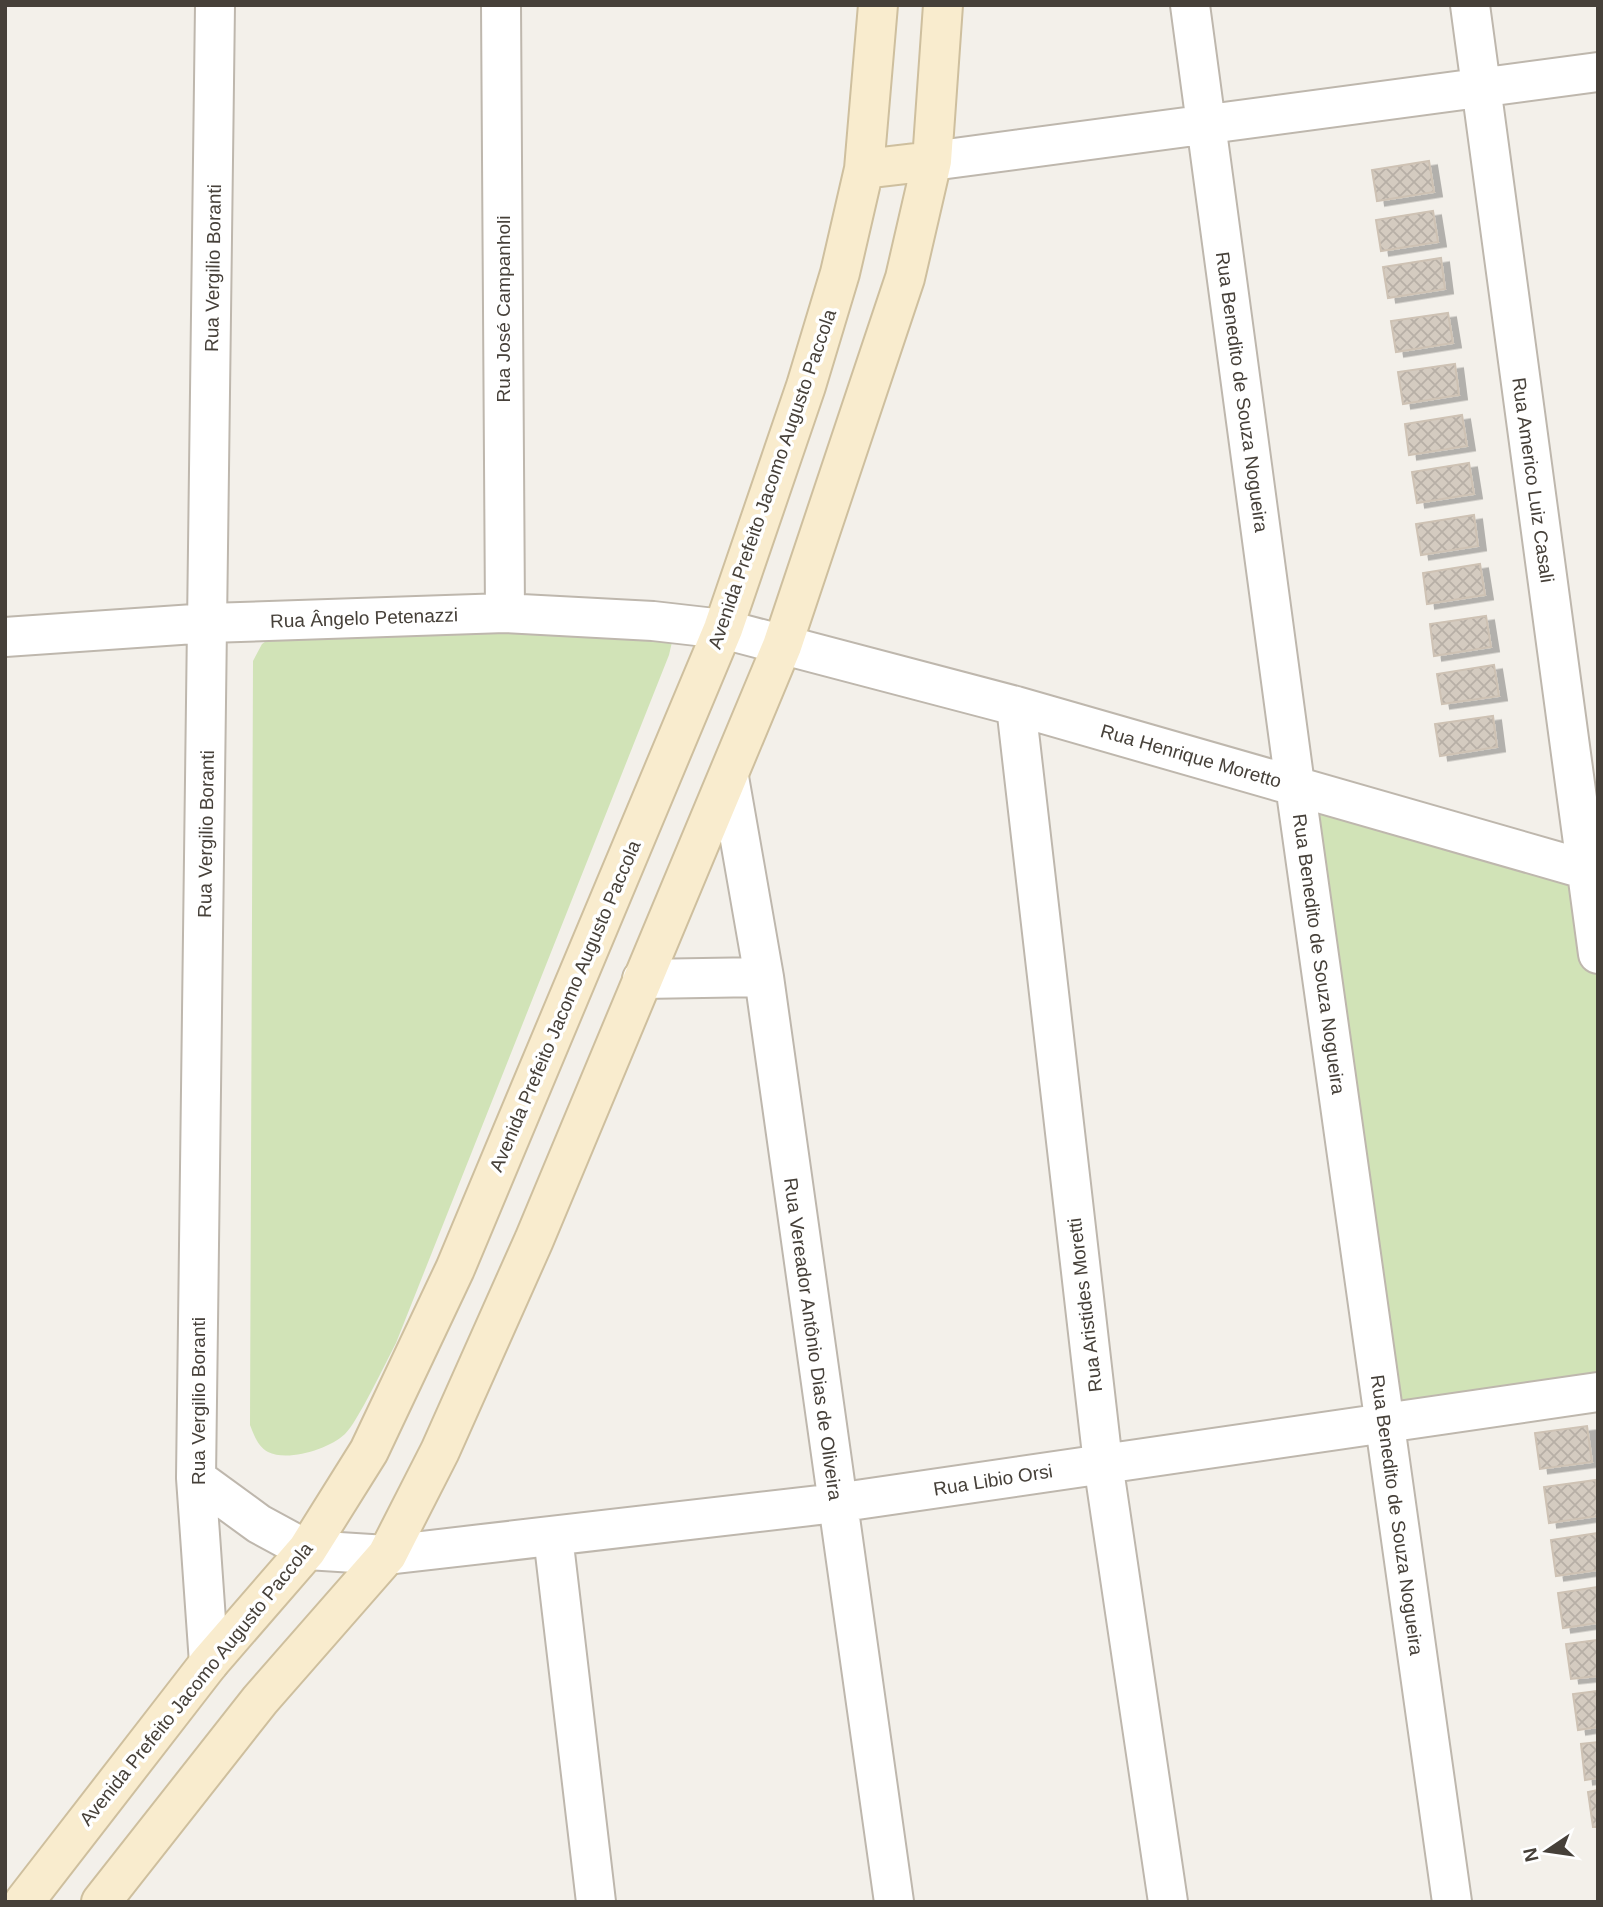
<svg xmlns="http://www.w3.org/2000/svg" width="1603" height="1907" viewBox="0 0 1603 1907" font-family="Arial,sans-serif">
	<defs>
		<pattern id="building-cross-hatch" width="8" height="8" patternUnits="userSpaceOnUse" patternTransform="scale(1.75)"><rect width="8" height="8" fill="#d4cbc0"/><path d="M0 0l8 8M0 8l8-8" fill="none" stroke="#b7afa6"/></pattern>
		<filter id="shadow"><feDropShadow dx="8" dy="4.5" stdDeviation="0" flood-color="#0004"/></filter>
	</defs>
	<rect width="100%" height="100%" fill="#f3f0ea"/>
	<path fill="#d1e3b7" d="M653 628 672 642 669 655 396 1343C386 1362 357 1423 345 1434 329 1449 288 1462 268 1452 258 1447 254 1435 250 1425L253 661 262 644 275 635Z
		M1295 785 1587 870 1598 954V1392L1383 1422Z"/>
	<path fill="url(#building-cross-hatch)" stroke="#cec2b4" stroke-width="2" filter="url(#shadow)" d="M1429 161 1434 192 1377 201 1372 170Z
		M1433 211 1438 242 1381 251 1376 220Z
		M1441 258 1445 289 1388 298 1383 267Z
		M1448 313 1453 343 1396 352 1391 321Z
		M1455 364 1459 395 1403 404 1398 372Z
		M1462 415 1467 446 1409 455 1405 424Z
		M1469 463 1474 494 1417 503 1412 472Z
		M1474 515 1478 546 1421 555 1416 524Z
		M1480 564 1485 595 1427 604 1423 573Z
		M1486 616 1491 647 1434 656 1430 624Z
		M1494 665 1499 696 1442 704 1437 674Z
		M1493 716 1497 747 1440 756 1435 724Z
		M1587 1426 1592 1462 1540 1469 1535 1433Z
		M1596 1480 1598 1516 1549 1523 1544 1487Z
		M1598 1533V1570L1556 1576 1551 1540Z
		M1598 1587V1623L1563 1628 1558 1593Z
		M1598 1640V1676L1571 1679 1566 1644Z
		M1598 1691V1727L1578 1730 1573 1694Z
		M1598 1742V1778L1585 1780 1581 1744Z
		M1598 1790V1827H1593L1588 1792Z"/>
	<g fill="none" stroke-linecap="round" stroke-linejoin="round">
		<defs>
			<path id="street" d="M501 5 505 613
				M1190 5 1295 785 1452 1902
				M1470 5 1598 954
				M932 161 1598 72
				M5 637 209 623 505 613 653 621 723 629 1016 706 1598 873
				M1016 706 1103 1463 1168 1902
				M729 777 764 977 894 1902
				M642 979 764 977
				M196 1478 259 1524 307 1550 387 1555 836 1503 1598 1392
				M553 1536 596 1902
				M209 1663 196 1478 215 5"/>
			<path id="secondary" d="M864 169 932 161
				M24 1902 209 1663 307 1550 369 1451 455 1269 723 629 806 386 840 273 864 169 878 5
				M101 1902 260 1700 387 1555 440 1451 534 1240 782 646 905 278 932 161 943 5"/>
		</defs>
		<use href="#street" stroke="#beb7ad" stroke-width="42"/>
		<use href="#secondary" stroke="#cebf9e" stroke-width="42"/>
		<use href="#street" stroke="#fff" stroke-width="38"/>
		<use href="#secondary" stroke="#f9ecce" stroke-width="38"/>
	</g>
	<g text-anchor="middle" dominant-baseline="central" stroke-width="7" stroke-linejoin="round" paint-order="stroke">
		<g font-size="19" fill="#464039" stroke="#fff">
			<text transform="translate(213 268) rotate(-89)">Rua Vergilio Boranti</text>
			<text transform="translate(503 309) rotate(-90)">Rua José Campanholi</text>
			<text transform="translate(1242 392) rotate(82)">Rua Benedito de Souza Nogueira</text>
			<text transform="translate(772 479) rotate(-71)">Avenida Prefeito Jacomo Augusto Paccola</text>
			<text transform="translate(1533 480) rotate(82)">Rua Americo Luiz Casali</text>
			<text transform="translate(364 618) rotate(-2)">Rua Ângelo Petenazzi</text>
			<text transform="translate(1191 756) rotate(16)">Rua Henrique Moretto</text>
			<text transform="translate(206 834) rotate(-89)">Rua Vergilio Boranti</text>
			<text transform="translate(1319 954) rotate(82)">Rua Benedito de Souza Nogueira</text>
			<text transform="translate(565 1006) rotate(-67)">Avenida Prefeito Jacomo Augusto Paccola</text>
			<text transform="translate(1085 1305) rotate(-97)">Rua Aristides Moretti</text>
			<text transform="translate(813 1339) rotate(82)">Rua Vereador Antônio Dias de Oliveira</text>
			<text transform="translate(198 1401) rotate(-90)">Rua Vergilio Boranti</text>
			<text transform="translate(993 1480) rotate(-9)">Rua Libio Orsi</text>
			<text transform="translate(1397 1515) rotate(82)">Rua Benedito de Souza Nogueira</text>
			<text transform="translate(196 1684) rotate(-51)">Avenida Prefeito Jacomo Augusto Paccola</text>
		</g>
	</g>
	<rect width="1603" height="1907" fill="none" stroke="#464039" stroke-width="14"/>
	<g transform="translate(1547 1851) rotate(257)" stroke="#ffffff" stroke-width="5" paint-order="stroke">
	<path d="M0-5L12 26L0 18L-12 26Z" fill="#464039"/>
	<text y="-10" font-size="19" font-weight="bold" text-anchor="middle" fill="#464039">N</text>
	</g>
</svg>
